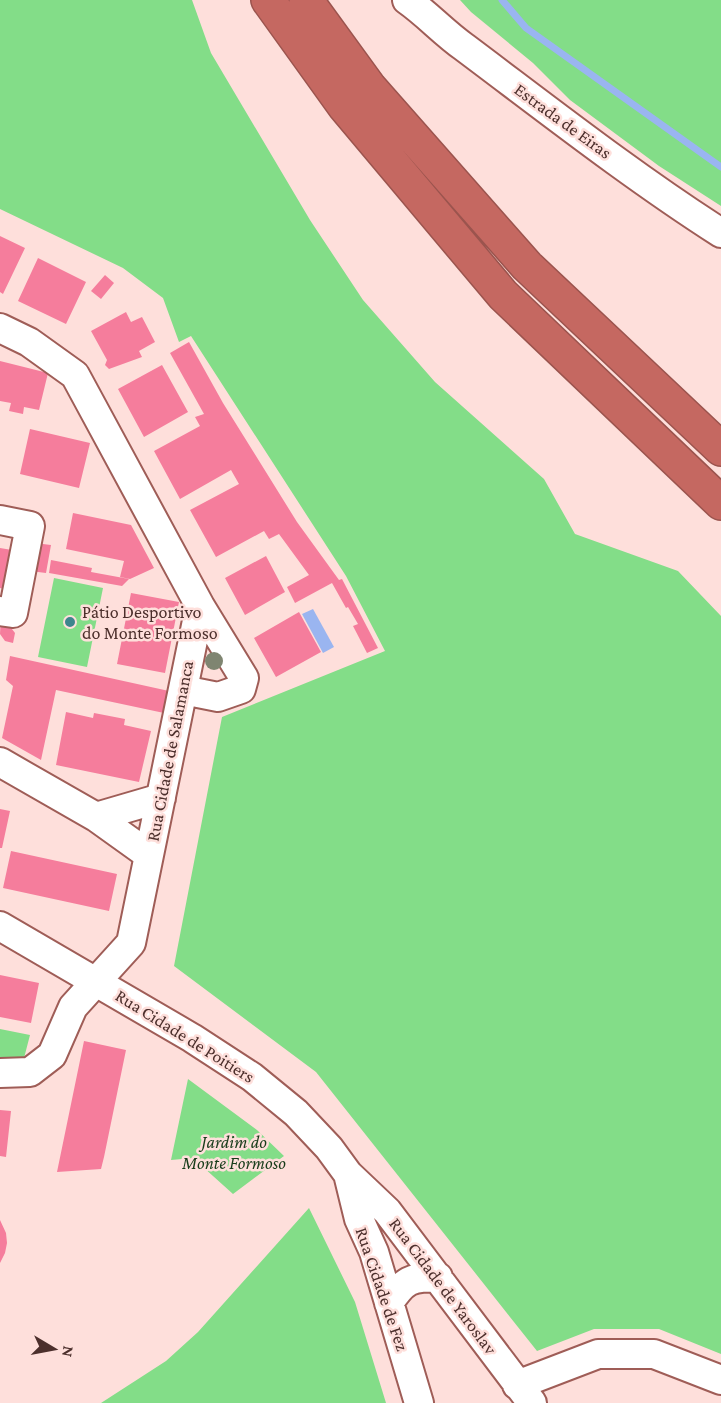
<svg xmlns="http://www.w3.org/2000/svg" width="721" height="1403" viewBox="0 0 721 1403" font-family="'Crimson Pro',serif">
	<rect width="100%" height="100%" fill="#fedfdb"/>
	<path fill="#83dd88" d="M0 0H192L211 53 310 220 363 300 435 382 544 479 575 534 678 571 721 616V1354L659 1329H594L537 1351 316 1072 174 966 222 717 385 651 346 576 191 336 179 342 163 298 123 268 0 209Z
		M460 0H721V206L659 166 570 100 533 63 471 12Z
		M54 578 103 588 87 667 38 657Z
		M0 1029 30 1035 23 1062H0Z
		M188 1079 257 1130 284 1156 233 1194 193 1158 171 1160Z
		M309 1208 355 1302 386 1403H101L166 1361 198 1332Z"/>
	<path fill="#9ab5f0" d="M313 609 334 647 323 653 302 614Z"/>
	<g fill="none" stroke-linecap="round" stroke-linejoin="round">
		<path stroke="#9ab5f0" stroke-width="7" d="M502 0 526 28 721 167"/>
	</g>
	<path fill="#f57d9c" d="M0 236 25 248 3 294 0 292Z
		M38 258 86 282 66 324 18 301Z
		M105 275 114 283 101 299 91 291Z
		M126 312 131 322 142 317 155 342 139 351 142 357 109 369 105 365 107 360 91 331Z
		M189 342 223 403 297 522 339 580 342 579 378 648 367 653 353 626 358 624 348 607 346 608 332 583 295 603 287 587 309 575 279 534 269 539 264 531 216 557 190 510 239 484 231 470 180 499 154 451 200 426 195 417 204 414 170 353Z
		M0 361 48 373 39 410 24 407 23 414 9 411 11 403 0 401Z
		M162 365 188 412 144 437 118 389Z
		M30 429 90 443 79 488 20 474Z
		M73 513 131 525 154 568 130 579 120 577 124 561 66 549Z
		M35 543 51 545 46 573 30 571Z
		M0 548 12 550 4 589 0 588Z
		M266 556 285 592 245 615 225 578Z
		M51 560 92 568 91 572 129 579 122 586 49 573Z
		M131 593 179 602 165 673 117 664Z
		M299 612 321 652 276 677 254 638Z
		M1 615 15 633 13 643 5 641 0 634Z
		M10 656 169 691 164 713 56 690 41 760 2 738 13 686 6 680Z
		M66 712 93 718 94 713 125 719 124 725 151 731 139 782 56 765Z
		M0 809 10 811 2 848H0Z
		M11 851 117 874 109 911 3 888Z
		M0 975 39 983 31 1023 0 1017Z
		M84 1041 126 1050 104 1157 101 1169 57 1172Z
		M0 1110 11 1111 6 1157 0 1156Z
		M0 1220 6 1233 7 1243 5 1253 0 1263Z"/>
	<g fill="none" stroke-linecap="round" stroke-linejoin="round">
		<defs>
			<path id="minor" d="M407 0C427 14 444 33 464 47 548 110 632 176 721 233
				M0 328 29 342 75 375 200 606 131 943 73 1007 52 1055 30 1072 0 1073
				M0 520 30 526 13 613 0 611
				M183 690 218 697 241 689 244 678 200 606
				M0 762 96 817 149 855
				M96 817 161 798
				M0 926 192 1038 252 1077 296 1113 329 1148 348 1174 387 1211 532 1403
				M348 1174 359 1219 374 1252 419 1403
				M389 1303C404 1280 411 1277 438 1277
				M517 1385 598 1354H654L721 1380"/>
			<path id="highway" d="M268 0 345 107 503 295 721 503
				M306 0 370 88 527 266 721 449"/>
		</defs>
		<use href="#minor" stroke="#9f5d57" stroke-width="32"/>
		<use href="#highway" stroke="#9b544e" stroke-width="36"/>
		<use href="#minor" stroke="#fff" stroke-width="28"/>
		<use href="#highway" stroke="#c56861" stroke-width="33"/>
	</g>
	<circle fill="#7f8571" cx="214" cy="661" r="9"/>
	<circle fill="#3e858d" stroke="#fedfdb" stroke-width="2" cx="70" cy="622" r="6"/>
	<g text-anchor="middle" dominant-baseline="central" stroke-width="5" stroke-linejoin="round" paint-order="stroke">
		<g font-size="18" fill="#4c2f2c" stroke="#fedfdb">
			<text transform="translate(563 121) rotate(36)">Estrada de Eiras</text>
			<text transform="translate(170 751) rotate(-79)">Rua Cidade de Salamanca</text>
			<text transform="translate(185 1036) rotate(32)">Rua Cidade de Poitiers</text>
			<text transform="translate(443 1286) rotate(53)">Rua Cidade de Yaroslav</text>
			<text transform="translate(382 1289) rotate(71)">Rua Cidade de Fez</text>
		</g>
		<g font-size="18" fill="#4c2f2c" stroke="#fedfdb" text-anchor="start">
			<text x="82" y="612">Pátio Desportivo<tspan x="82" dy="21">do Monte Formoso</tspan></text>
		</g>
		<g font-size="18" font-style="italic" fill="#173c1a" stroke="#fedfdb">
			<text x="234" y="1142">Jardim do<tspan x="234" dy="21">Monte Formoso</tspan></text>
		</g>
	</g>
	<g transform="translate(54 1349) rotate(100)" stroke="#fedfdb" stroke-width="4.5" paint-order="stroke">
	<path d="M0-4.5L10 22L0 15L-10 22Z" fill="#4c2f2c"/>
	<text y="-9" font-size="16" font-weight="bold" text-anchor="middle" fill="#4c2f2c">N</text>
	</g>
</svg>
